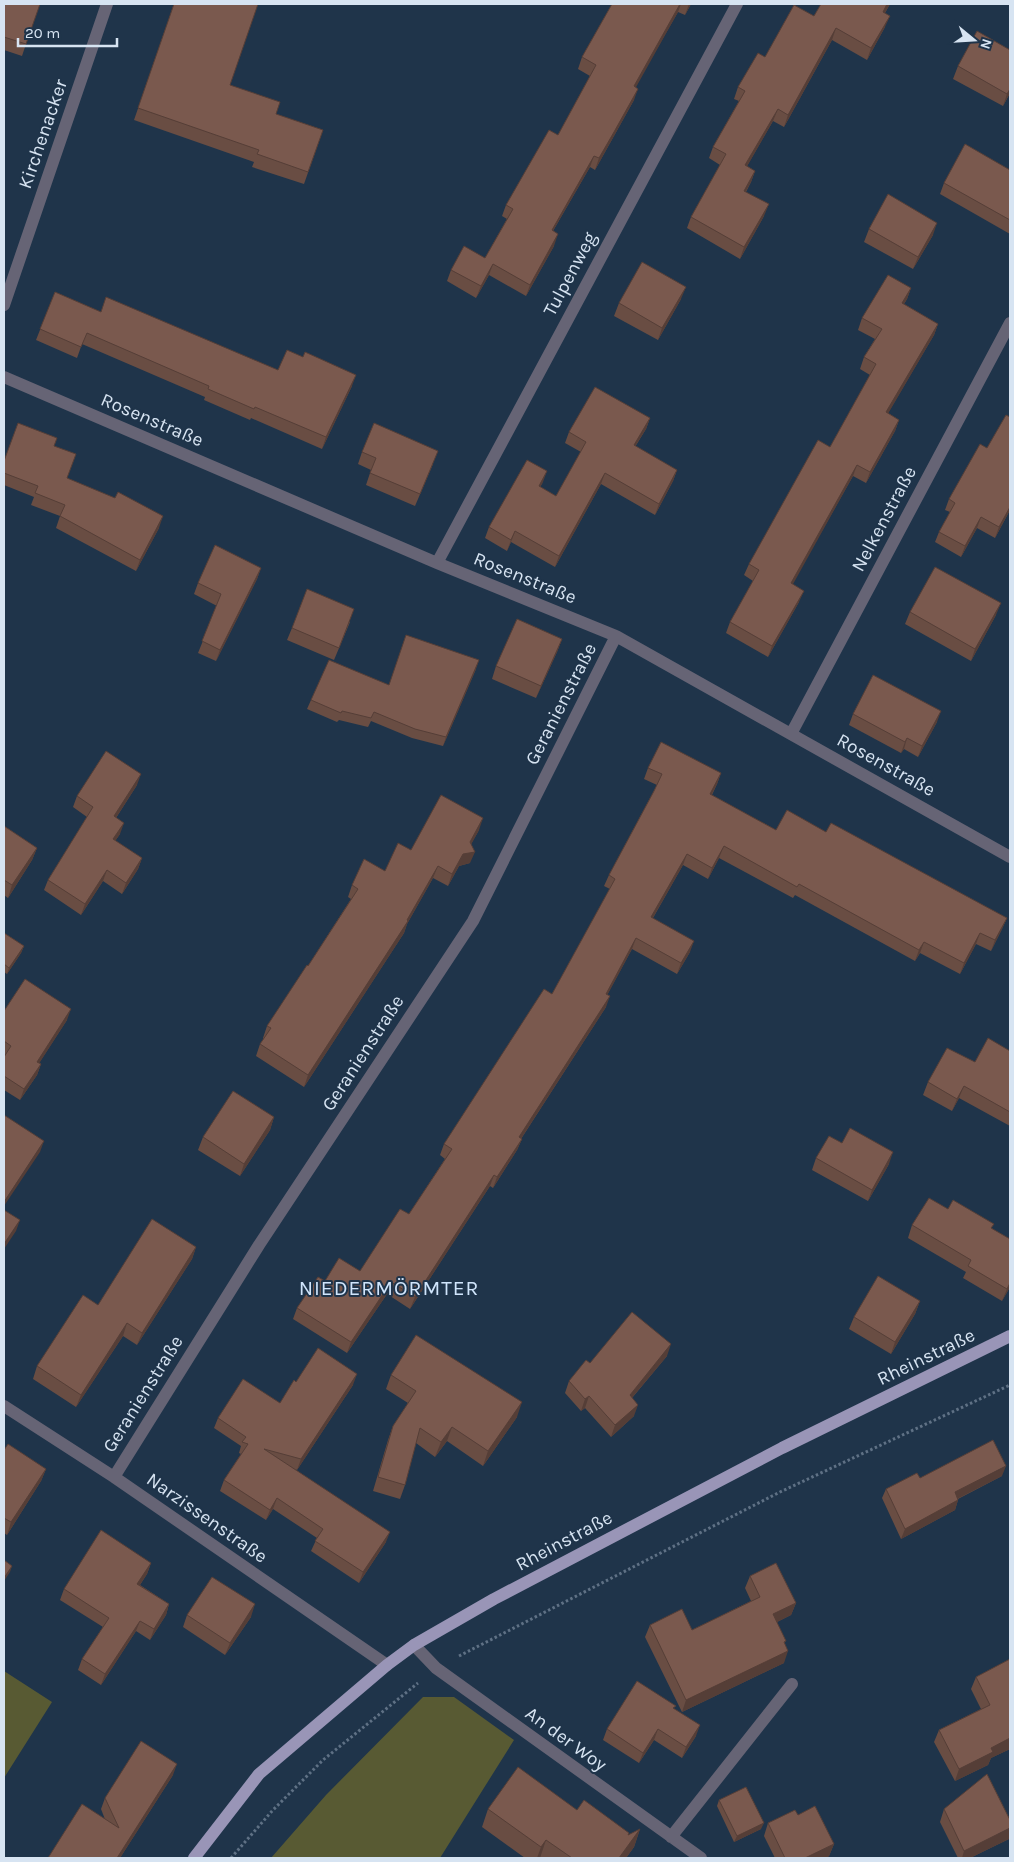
<svg xmlns="http://www.w3.org/2000/svg" width="1014" height="1862" viewBox="0 0 1014 1862" font-family="Karla,sans-serif">
	<rect width="100%" height="100%" fill="#1f344a"/>
	<path fill="#585a33" d="M4 1671 52 1702 4 1778Z
		M423 1697H454L514 1740 440 1858H271L326 1795Z"/>
	<g fill="none" stroke-linecap="round" stroke-linejoin="round">
		<path stroke="#5f7185" stroke-width="3" stroke-dasharray="2.5 2.5" stroke-linecap="butt" d="M459 1656 780 1492 1010 1385
			M231 1858 273 1810 323 1760 418 1683"/>
		<path stroke="#666475" stroke-width="12" d="M4 305 107 4
			M4 377 437 563 616 636 1010 857
			M437 563 737 4
			M791 734 1010 323
			M4 1406 114 1477 387 1665
			M114 1477 259 1245 473 921 616 636
			M414 1645 436 1668 701 1858
			M671 1837 792 1684"/>
		<path stroke="#9995b7" stroke-width="12" d="M194 1858 259 1774 387 1665 414 1645 494 1599 782 1448 1010 1336"/>
	</g>
	<path fill="#694d43" d="M4 4 26 44 22 56 4 50Z
		M174 4 230 85 276 114 323 130 304 184 252 167 254 162 134 120Z
		M612 4H691L685 15 678 12 635 87 634 100 595 170 590 167 553 231 554 246 526 296 489 275 476 298 447 281 451 270 485 258 507 219 502 216 506 205 558 135 590 76 578 69 582 57Z
		M821 4H890L885 13V27L867 60 832 40 784 127 773 121 747 166 755 171 751 182 746 192 764 216 740 259 687 228 691 217 720 165 709 158 713 147 739 101 734 99 738 87 765 57 814 16Z
		M958 66 1010 93 1003 106 953 79Z
		M1010 170V234L940 194 944 183Z
		M869 229 933 235 913 269 864 242Z
		M911 288 907 299 904 304 938 324 934 335 888 413 899 420 895 431 866 483 853 476 792 584 799 602 768 657 726 633 730 622 753 581 744 575 749 564 830 447 870 375 860 369 864 357 875 339 858 330 862 318Z
		M55 292 101 312 278 370 352 386 322 449 251 418 250 420 204 400 205 397 82 344 77 358 36 340Z
		M681 299 658 340 614 316 619 303Z
		M650 418 646 429 635 447 677 470 673 481 655 515 601 484 555 567 511 542 507 551 485 538 489 527 543 482 540 487 556 496 581 452 565 443 569 432Z
		M54 446 67 478 159 528 136 571 56 528 60 516 31 505 34 497 4 485V461Z
		M362 452 433 464 415 506 366 485 371 470 358 464Z
		M949 499 1010 510 995 538 977 528 961 557 935 542 939 532 950 512 945 510Z
		M261 568 257 579 216 661 198 653 217 606 194 594 198 583Z
		M910 612 996 615 971 661 905 624Z
		M350 622 334 660 287 640 292 628Z
		M562 639 557 652 536 698 492 679 496 666Z
		M476 669 443 746 412 738 371 721 368 727 339 720 337 722 307 709 311 700Z
		M853 714 937 722 918 757 904 749 901 753 849 725Z
		M648 768 721 773 717 784 712 795 776 830 826 832 1007 918 1002 929 991 951 976 944 960 974 920 953 915 961 795 895 793 898 719 858 708 879 683 865 653 918 690 952 677 974 632 949 607 995 606 1007 521 1139H522L517 1150 493 1188 490 1186 410 1309 387 1294 347 1353 293 1319 297 1308 325 1281 360 1271 409 1214 445 1159 440 1155 444 1144 552 994 610 889 604 886 609 875 657 785 644 779Z
		M137 785 116 818 120 834 115 841 142 858 138 869 122 894 103 881 81 915 44 890 48 880 87 817 73 807 77 796Z
		M4 826 37 848 32 860 8 898 4 895Z
		M479 830 471 844 470 863 459 866 448 886 433 878 407 924 404 933 304 1087 256 1056 260 1044 264 1039 263 1038 267 1026 308 966 351 899 348 897 352 885 385 871 411 850Z
		M4 933 24 946 21 953 7 974 4 972Z
		M4 1011 67 1020 39 1063 41 1064 37 1075 20 1100 4 1090V1057L5 1056 4 1055Z
		M1010 1051V1126L959 1098 952 1111 923 1095 928 1082 975 1062Z
		M274 1117 270 1130 240 1176 198 1150 203 1137Z
		M842 1143 889 1164 868 1201 812 1170 816 1158Z
		M948 1209 992 1228 1010 1287 1002 1301 963 1278 966 1272 908 1238 912 1225Z
		M196 1247 192 1259 137 1345 123 1336 76 1407 33 1379 37 1366 98 1305Z
		M920 1301 915 1314 891 1354 849 1329 854 1317Z
		M667 1356 632 1398 634 1416 611 1437 585 1408 581 1411 565 1393 569 1381 590 1363Z
		M391 1375 517 1417 483 1466 447 1441 435 1457 416 1443 405 1485 400 1499 373 1491 388 1440 393 1426 408 1403 386 1389Z
		M296 1382 353 1385 297 1470 295 1469 386 1542 359 1583 311 1551 317 1538 273 1509 266 1520 220 1491 224 1480 241 1454 239 1453 241 1446 214 1428 218 1418 280 1403Z
		M4 1450 46 1469 41 1481 7 1535 4 1533Z
		M1002 1476 958 1499V1500L955 1510 901 1539 882 1498 886 1489 920 1478Z
		M151 1563 147 1574 140 1585 169 1604 166 1615 150 1640 136 1631 101 1685 78 1670 82 1659 103 1627 60 1600 64 1589Z
		M750 1576 796 1603 791 1615 777 1622 785 1644 784 1663 682 1712 645 1637 650 1625 692 1630 751 1601 745 1588Z
		M187 1615 251 1617 225 1655 183 1627Z
		M1010 1659V1749L991 1758 988 1765 955 1781 934 1742 939 1730 981 1709 971 1689 976 1677Z
		M675 1709 696 1736 682 1758 654 1740 639 1763 603 1740 607 1729Z
		M173 1775 120 1858 101 1809 105 1798Z
		M719 1800 761 1829 734 1842 717 1806Z
		M488 1809 577 1810 629 1835 640 1829 634 1847 626 1858H525L482 1827Z
		M944 1809 1009 1839 970 1858H958L940 1822Z
		M798 1815 834 1844 829 1856 826 1858H775L764 1836 768 1823Z"/>
	<path fill="#553e37" d="M680 4H681L678 12 630 98 634 86Z
		M689 4H691L685 15Z
		M887 4H890L879 23 883 12Z
		M890 16 885 27 867 60 871 48Z
		M836 28 832 40 784 127 788 115Z
		M638 89 634 100 595 170 599 158Z
		M1010 89V93L1003 106 1007 94Z
		M778 109 773 121 741 177 745 165Z
		M594 156 590 167 547 241 552 230Z
		M755 171 751 182 740 202 744 191Z
		M769 204 764 216 740 259 744 247Z
		M937 223 933 235 913 269 918 257Z
		M558 234 554 246 526 296 530 285Z
		M493 264 489 275 476 298 481 286Z
		M686 287 681 299 658 340 662 328Z
		M911 288 907 299 897 315 902 303Z
		M938 324 934 335 882 424 886 412Z
		M356 375 352 386 322 449 326 437Z
		M650 418 646 429 629 456 634 445Z
		M899 420 895 431 866 483 870 472Z
		M857 465 853 476 787 595 791 583Z
		M677 470 673 481 655 515 659 504Z
		M547 471 543 482 535 497 539 486Z
		M605 473 601 484 555 567 559 556Z
		M1010 507V510L995 538 999 527Z
		M163 516 159 528 136 571 140 560Z
		M981 517 977 528 961 557 965 546Z
		M515 531 511 542 507 551 511 540Z
		M261 568 257 579 216 661 220 650Z
		M804 591 799 602 768 657 772 646Z
		M1001 603 996 615 971 661 975 649Z
		M562 639 557 652 536 698 541 686Z
		M479 660 476 669 443 746 446 737Z
		M941 711 937 722 918 757 922 746Z
		M907 738 904 749 901 753 905 742Z
		M721 773 717 784 706 805 710 794Z
		M141 774 137 785 110 827 114 816Z
		M483 818 479 830 466 854 470 842Z
		M124 823 120 834 109 850 113 839Z
		M724 846 719 858 708 879 712 868Z
		M37 848 32 860 8 898 12 885Z
		M475 852 470 863 459 866 448 886 452 874 463 854Z
		M687 854 683 865 647 928 651 917Z
		M142 858 138 869 122 894 126 883Z
		M438 866 433 878 407 924 404 933 304 1087 308 1075 407 920Z
		M107 870 103 881 81 915 85 904Z
		M1007 918 1002 929 991 951 995 940Z
		M980 933 976 944 960 974 964 963Z
		M636 938 632 949 602 1005 606 994Z
		M694 941 690 952 677 974 681 963Z
		M924 942 920 953 915 961 919 950Z
		M24 946 21 953 7 974 9 968Z
		M610 996 606 1007 515 1148 519 1137Z
		M71 1009 67 1020 33 1073 37 1062Z
		M41 1064 37 1075 20 1100 24 1089Z
		M964 1086 959 1098 952 1111 957 1099Z
		M274 1117 270 1130 240 1176 244 1164Z
		M522 1139 517 1150 493 1188 497 1177Z
		M44 1141 40 1152 4 1206V1202Z
		M893 1152 889 1164 868 1201 872 1190Z
		M494 1175 490 1186 410 1309 415 1297Z
		M20 1220 16 1231 4 1249V1244Z
		M196 1247 192 1259 137 1345 142 1333Z
		M391 1282 387 1294 347 1353 351 1342Z
		M1010 1283V1287L1002 1301 1007 1289Z
		M920 1301 915 1314 891 1354 895 1342Z
		M127 1323 123 1336 76 1407 81 1395Z
		M671 1344 667 1356 625 1406 630 1395Z
		M357 1374 353 1385 297 1470 301 1459Z
		M589 1396 585 1408 581 1411 585 1399Z
		M522 1402 517 1417 483 1466 488 1451Z
		M638 1405 634 1416 611 1437 615 1425Z
		M452 1427 447 1441 435 1457 441 1442Z
		M1006 1466 1002 1476 951 1502 955 1492Z
		M46 1469 41 1481 7 1535 11 1522Z
		M277 1498 273 1509 266 1520 270 1510Z
		M958 1500 955 1510 901 1539 905 1529Z
		M390 1532 386 1542 359 1583 363 1572Z
		M151 1563 147 1574 133 1595 137 1584Z
		M12 1566 10 1572 4 1581V1578Z
		M796 1603 791 1615 769 1626 773 1614Z
		M169 1604 166 1615 150 1640 154 1629Z
		M255 1604 251 1617 225 1655 230 1643Z
		M140 1621 136 1631 101 1685 105 1674Z
		M788 1651 784 1663 682 1712 686 1700Z
		M700 1725 696 1736 682 1758 686 1747Z
		M658 1729 654 1740 639 1763 643 1753Z
		M1010 1738V1749L991 1758 988 1765 955 1781 959 1769 991 1748Z
		M177 1764 173 1775 120 1858H117Z
		M764 1823 761 1829 734 1842 737 1836Z
		M1010 1828V1834L1009 1839 970 1858H962L964 1851Z
		M640 1829 634 1847 626 1858H619Z
		M546 1840 540 1858H537L541 1847Z
		M834 1844 829 1856 826 1858H805Z"/>
	<path fill="#7a594e" stroke="#553e37" d="M4 4H40L26 44 4 37Z
		M174 4H258L230 85 280 102 276 114 323 130 308 172 257 154 259 150 138 108Z
		M612 4H680L634 86 638 89 614 132 599 158 594 156 552 230 558 234 530 285 493 264 481 286 451 270 464 246 485 258 513 209 506 205 549 130 558 135 596 65 582 57Z
		M821 4H887L883 12 890 16 871 48 836 28 788 115 778 109 745 165 755 171 744 191 769 204 744 247 691 217 726 154 713 147 745 91 738 87 758 53 765 57 794 5 814 16Z
		M977 31 1010 50V89L1007 94 958 66Z
		M965 144 1010 170V220L944 183Z
		M888 194 937 223 918 257 869 229Z
		M642 262 686 287 662 328 619 303Z
		M888 275 911 288 902 303 938 324 886 412 899 420 870 472 857 465 791 583 804 591 772 646 730 622 759 570 749 564 818 440 830 447 876 364 864 357 882 329 862 318Z
		M55 292 101 312 106 297 278 370 287 350 303 357 305 352 356 375 326 437 255 407 254 409 208 389 209 386 87 333 81 347 40 329Z
		M595 387 650 418 634 445 677 470 659 504 605 473 559 556 515 531 511 540 489 527 527 460 547 471 539 486 556 496 586 442 569 432Z
		M1006 415 1010 417V507L999 527 981 517 965 546 939 532 955 503 949 499 980 444 987 448Z
		M18 423 57 438 54 446 76 454 67 478 115 498 118 492 163 516 140 560 60 516 65 505 35 493 38 486 4 473V461Z
		M374 423 438 451 420 494 370 473 376 458 362 452Z
		M215 545 261 568 220 650 202 641 221 594 198 583Z
		M935 567 1001 603 975 649 910 612Z
		M307 589 354 609 339 648 292 628Z
		M517 619 562 639 541 686 496 666Z
		M406 635 479 660 446 737 415 729 374 712 371 718 342 711 341 713 311 700 329 660 389 685Z
		M873 675 941 711 922 746 907 738 905 742 853 714Z
		M661 742 721 773 710 794 776 830 787 810 826 832 831 823 1007 918 995 940 980 933 964 963 924 942 919 950 799 884 797 887 724 846 712 868 687 854 651 917 694 941 681 963 636 938 606 994 610 996 519 1137 522 1139 497 1177 494 1175 415 1297 391 1282 351 1342 297 1308 318 1277 325 1281 339 1258 360 1271 400 1209 409 1214 452 1149 444 1144 544 989 552 994 615 879 609 875 654 791 662 774 648 768Z
		M106 751 141 774 114 816 124 823 113 839 142 858 126 883 107 870 85 904 48 880 93 807 77 796Z
		M441 795 483 818 470 842 475 852 463 854 452 874 438 866 407 920 408 921 308 1075 260 1044 271 1028 267 1026 307 965 308 966 358 889 352 885 364 859 385 871 398 843 411 850Z
		M4 826 37 848 12 885 4 880Z
		M4 933 24 946 9 968 4 964Z
		M25 979 71 1009 37 1062 41 1064 24 1089 4 1076V1057L11 1046 4 1041V1011Z
		M988 1038 1010 1051V1112L964 1086 957 1099 928 1082 947 1048 975 1062Z
		M233 1091 274 1117 244 1164 203 1137Z
		M4 1115 44 1141 4 1202Z
		M850 1128 893 1152 872 1190 816 1158 829 1136 842 1143Z
		M929 1198 948 1209 953 1200 994 1224 991 1228 1010 1239V1283L1007 1289 968 1266 971 1260 912 1225Z
		M4 1210 20 1220 4 1244Z
		M152 1219 196 1247 142 1333 127 1323 81 1395 37 1366 83 1295 98 1305Z
		M878 1276 920 1301 895 1342 854 1317Z
		M632 1312 671 1344 630 1395 638 1405 615 1425 589 1396 585 1399 569 1381 586 1360 590 1363Z
		M416 1335 522 1402 488 1451 452 1427 441 1442 420 1428 405 1485 378 1477 393 1426 416 1391 391 1375Z
		M318 1348 357 1374 301 1459 264 1449 390 1532 363 1572 315 1541 323 1529 277 1498 270 1510 224 1480 248 1444 242 1442 246 1437 218 1418 243 1379 280 1403 294 1380 296 1382Z
		M993 1440 1006 1466 955 1492 958 1500 905 1529 886 1489 917 1473 920 1478Z
		M8 1444 46 1469 11 1522 4 1518V1450Z
		M101 1530 151 1563 137 1584 169 1604 154 1629 140 1621 105 1674 82 1659 109 1618 64 1589Z
		M4 1560 12 1566 4 1578Z
		M776 1563 796 1603 773 1614 786 1641 784 1642 788 1651 686 1700 650 1625 682 1609 692 1630 760 1597 750 1576Z
		M212 1577 255 1604 230 1643 187 1615Z
		M1010 1659V1738L991 1748 993 1752 959 1769 939 1730 990 1705 976 1677Z
		M637 1681 676 1706 673 1708 700 1725 686 1747 658 1729 643 1753 607 1729Z
		M141 1741 177 1764 117 1858H48L82 1804 119 1828 105 1798Z
		M518 1767 577 1810 584 1800 629 1833 628 1835 640 1829 619 1858H572L546 1840 541 1847 488 1809Z
		M987 1774 1010 1820V1828L964 1851 944 1809Z
		M746 1787 764 1823 737 1836 719 1800Z
		M815 1806 834 1844 805 1858H785L768 1823 795 1810 798 1815Z"/>
	<g text-anchor="middle" dominant-baseline="central" stroke-width="4" stroke-linejoin="round" paint-order="stroke">
		<g font-size="19" fill="#d7e4f2" stroke="#1f344a">
			<text transform="translate(43 134) rotate(-71)">Kirchenacker</text>
			<text transform="translate(570 274) rotate(-62)">Tulpenweg</text>
			<text transform="translate(152 420) rotate(23)">Rosenstraße</text>
			<text transform="translate(884 519) rotate(-62)">Nelkenstraße</text>
			<text transform="translate(525 578) rotate(22)">Rosenstraße</text>
			<text transform="translate(561 704) rotate(-63)">Geranienstraße</text>
			<text transform="translate(886 765) rotate(29)">Rosenstraße</text>
			<text transform="translate(363 1053) rotate(-57)">Geranienstraße</text>
			<text transform="translate(926 1357) rotate(-26)">Rheinstraße</text>
			<text transform="translate(143 1394) rotate(-58)">Geranienstraße</text>
			<text transform="translate(207 1518) rotate(35)">Narzissenstraße</text>
			<text transform="translate(564 1541) rotate(-28)">Rheinstraße</text>
			<text transform="translate(566 1739) rotate(36)">An der Woy</text>
		</g>
		<g font-size="21" letter-spacing="1" fill="#d0e5fc" stroke="#1f344a">
			<text x="389" y="1288">NIEDERMÖRMTER</text>
		</g>
	</g>
	<rect width="1014" height="1862" fill="none" stroke="#d7e4f2" stroke-width="10"/>
	<g transform="translate(974 40) rotate(108)" stroke="#1f344a" stroke-width="4" paint-order="stroke">
	<path d="M0-4L9 19L0 12L-9 19Z" fill="#d7e4f2"/>
	<text y="-8" font-size="14" font-weight="bold" text-anchor="middle" fill="#d7e4f2">N</text>
	</g>
	<path d="M18 38v8h99v-8" fill="none" stroke="#d7e4f2" stroke-width="2.5"/>
	<text x="25" y="38" font-size="15" fill="#d7e4f2" stroke="#1f344a" stroke-width="4" paint-order="stroke">20 m</text>
</svg>
